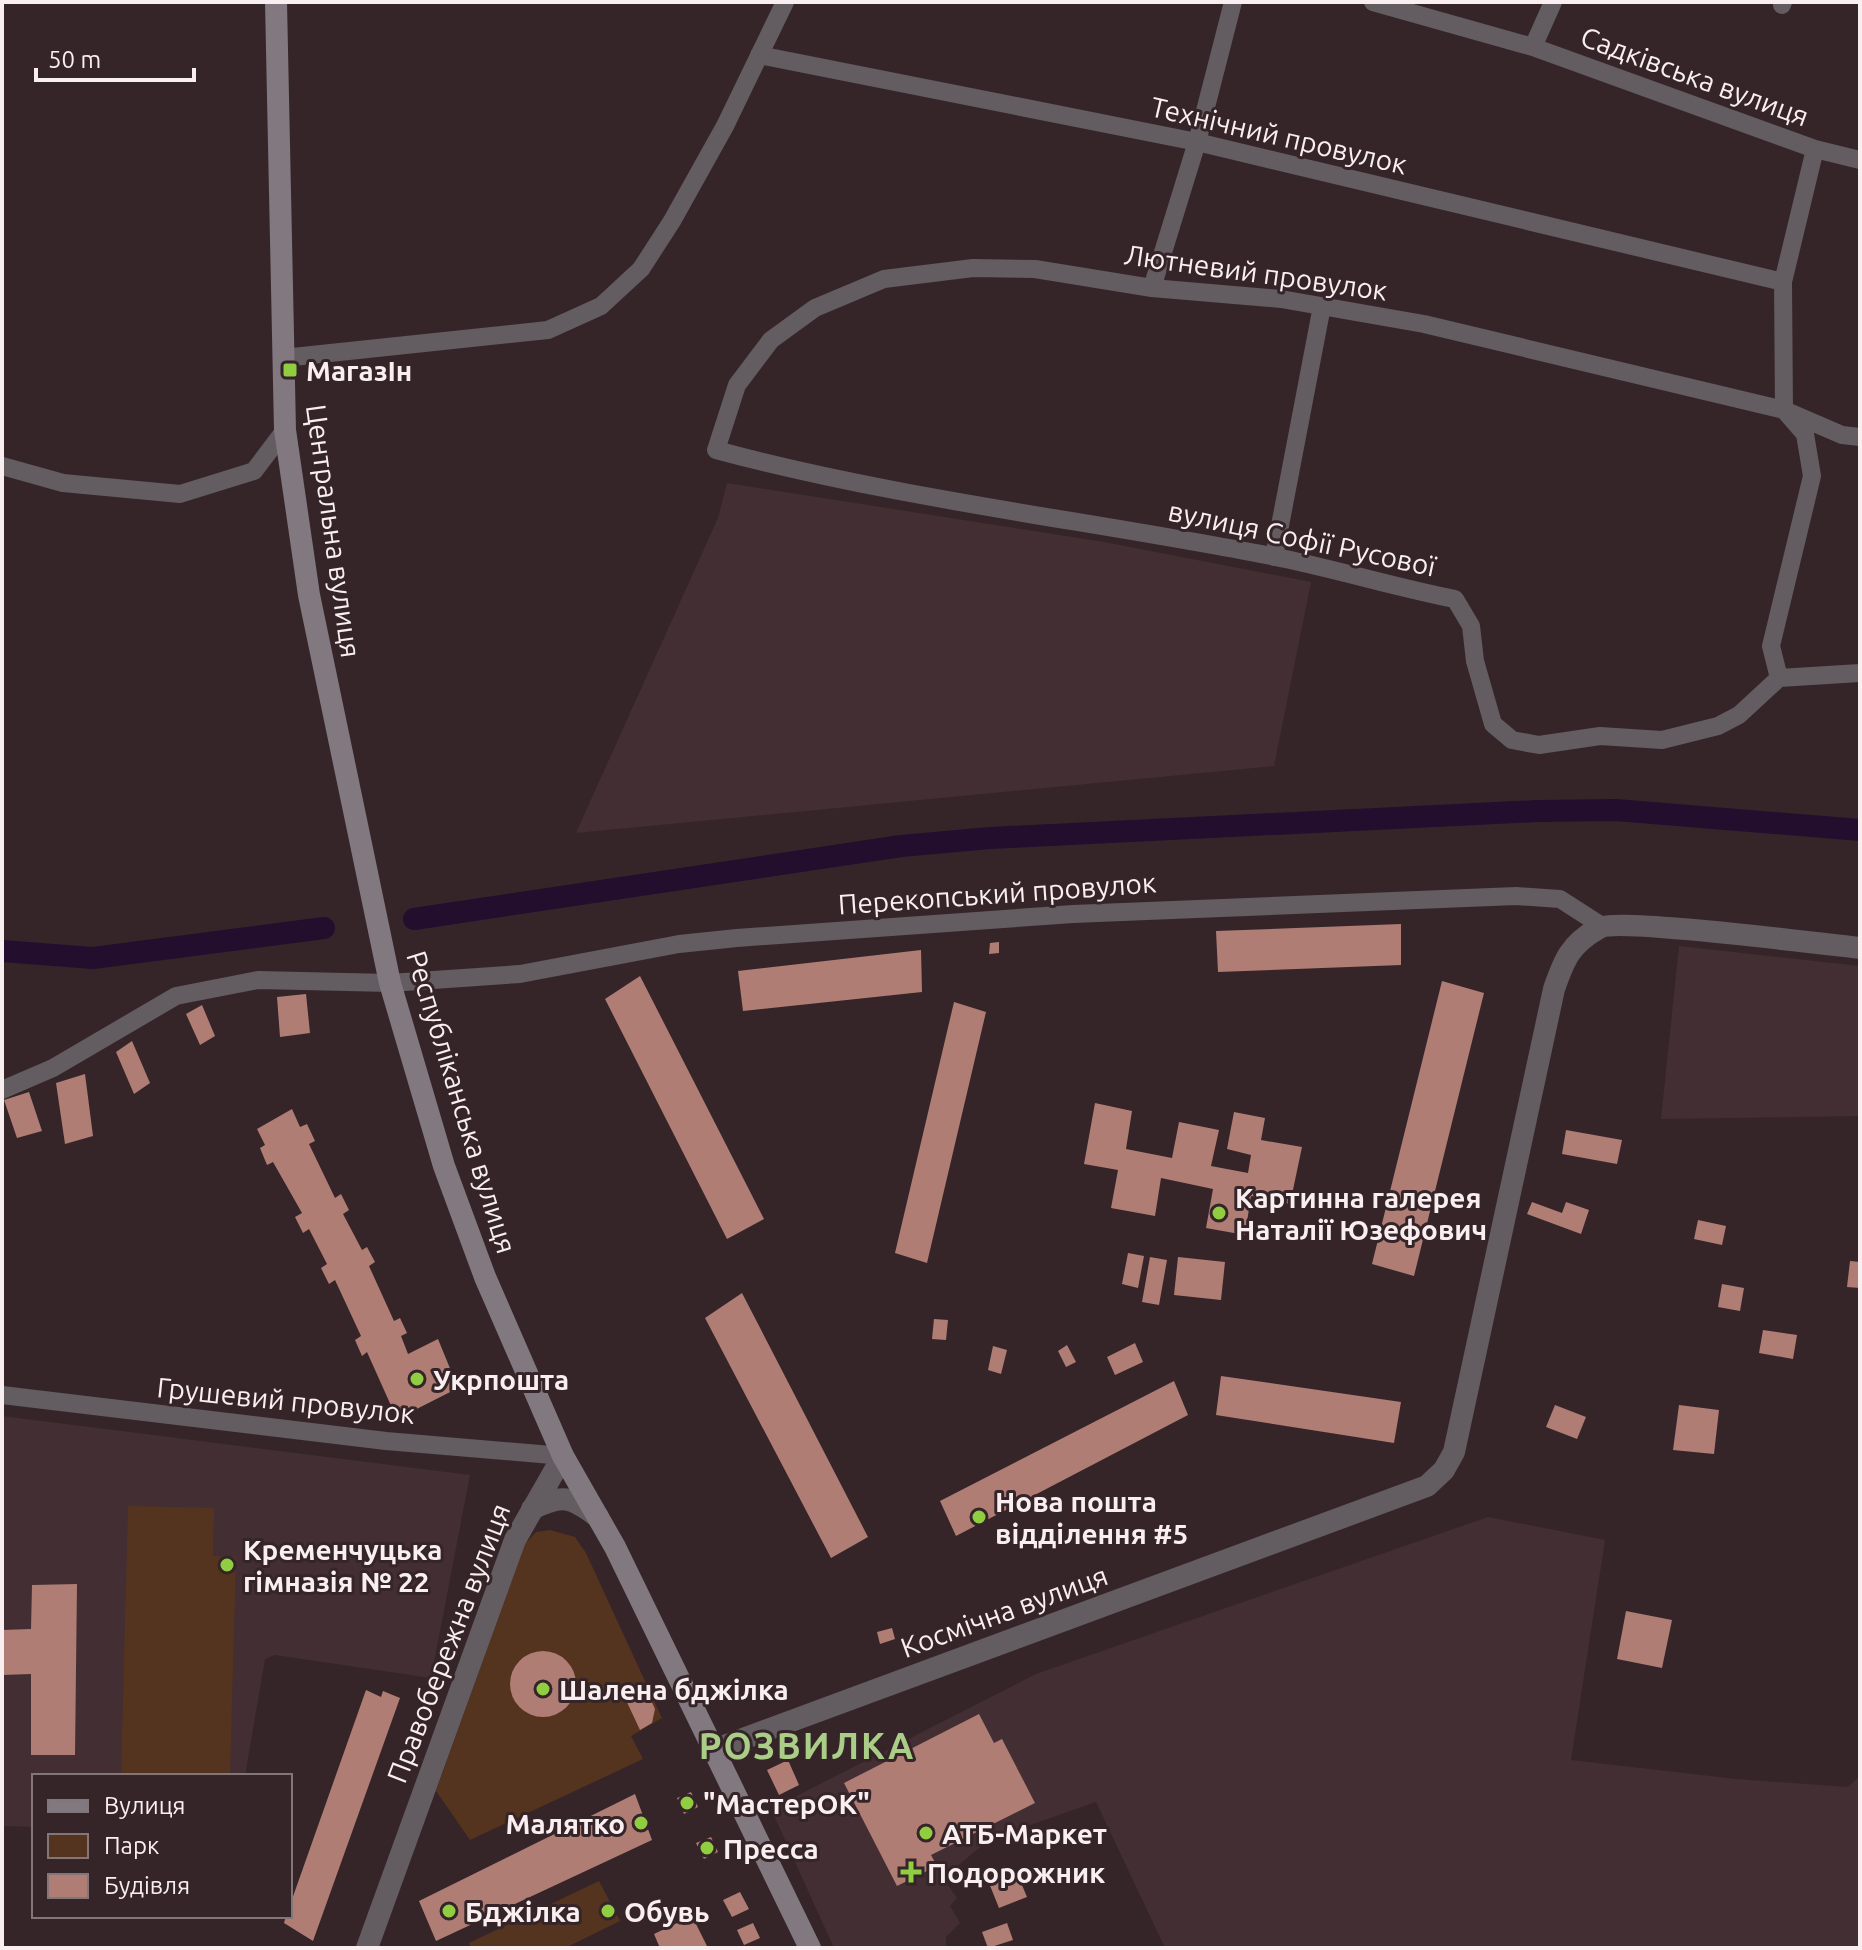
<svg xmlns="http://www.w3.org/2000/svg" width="1862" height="1950" viewBox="0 0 1862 1950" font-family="Ubuntu,sans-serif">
	<rect width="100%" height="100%" fill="#352529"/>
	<path fill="#432e33" d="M727 483 1104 542 1311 582 1274 766 576 833 718 518Z
		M1679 946 1860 966V1116L1661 1119Z
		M2 1416 470 1475 431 1678 275 1655 265 1659 245 1776H34V1827L2 1826Z
		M1488 1517 1605 1540 1571 1760 1736 1779 1848 1787 1860 1776V1948H1165L1096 1802 990 1839 943 1878 957 1898 950 1906 960 1923 946 1937V1948H834L771 1809 1036 1674Z"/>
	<path fill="#54341e" d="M128 1506 214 1508 213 1556 236 1557 230 1776H121Z
		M550 1530 575 1537 586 1553 662 1718 631 1736 643 1759 470 1840 436 1791 525 1544 536 1532Z
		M599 1881 620 1921 565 1948H471L469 1943Z"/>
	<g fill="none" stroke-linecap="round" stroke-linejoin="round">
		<path stroke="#230e2e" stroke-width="22" d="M414 919 901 846 990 838 1537 811 1616 810 1860 830
			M2 951 93 958 324 928"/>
	</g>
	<path fill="#b07d75" d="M1401 924V965L1218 972 1216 931Z
		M999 942V953L989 954 990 943Z
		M921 950 922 992 743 1011 738 971Z
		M640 976 764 1219 727 1239 605 999Z
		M1442 981 1484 993 1414 1276 1372 1264Z
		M306 994 310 1033 280 1037 277 997Z
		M954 1002 986 1012 927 1263 895 1253Z
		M202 1005 215 1036 200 1045 186 1014Z
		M132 1041 150 1083 134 1094 116 1052Z
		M85 1074 93 1136 65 1144 56 1083Z
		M29 1092 42 1131 17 1138 4 1100Z
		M1095 1103 1132 1111 1126 1149 1172 1158 1179 1122 1219 1130 1211 1166 1248 1173 1251 1155 1227 1149 1234 1112 1265 1118 1261 1140 1302 1147 1290 1204 1251 1196 1245 1235 1206 1228 1213 1189 1161 1178 1155 1216 1111 1208 1118 1170 1084 1164Z
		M292 1109 300 1127 307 1124 315 1141 309 1144 335 1198 341 1194 349 1210 343 1214 362 1250 367 1247 375 1262 369 1266 394 1321 400 1318 407 1333 401 1336 408 1354 438 1339 458 1388 397 1419 367 1352 362 1356 355 1340 361 1336 335 1280 329 1284 321 1268 327 1264 309 1229 303 1233 295 1217 302 1213 273 1162 267 1165 260 1148 265 1145 257 1129Z
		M1566 1130 1622 1140 1617 1164 1562 1154Z
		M1532 1202 1562 1213 1566 1202 1589 1210 1581 1234 1527 1214Z
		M1698 1220 1726 1226 1722 1245 1694 1239Z
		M1128 1253 1144 1256 1138 1288 1122 1284Z
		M1150 1257 1167 1260 1159 1305 1142 1302Z
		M1178 1257 1225 1262 1221 1300 1174 1295Z
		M1850 1261 1860 1262V1288L1847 1287Z
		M1722 1284 1744 1288 1740 1311 1718 1307Z
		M742 1293 868 1537 831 1558 705 1318Z
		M934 1319 948 1320 946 1340 932 1339Z
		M1763 1330 1797 1335 1793 1359 1759 1353Z
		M1135 1343 1143 1362 1115 1375 1107 1357Z
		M1067 1345 1076 1362 1066 1367 1058 1351Z
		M993 1346 1007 1350 1001 1374 988 1370Z
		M1221 1376 1401 1402 1394 1443 1216 1415Z
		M1174 1381 1188 1415 956 1536 940 1501Z
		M1555 1405 1586 1417 1577 1439 1546 1427Z
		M1679 1405 1719 1410 1714 1454 1673 1450Z
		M77 1584 75 1755H31V1674L2 1675V1630L31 1629 32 1585Z
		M1626 1611 1672 1620 1662 1668 1617 1659Z
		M892 1628 895 1639 880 1644 877 1632Z
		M510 1684a33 33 0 1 1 66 0a33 33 0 1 1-66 0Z
		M644 1685 655 1709 652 1723 640 1730 625 1698Z
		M366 1690 381 1697 383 1691 400 1698 313 1941 284 1923 286 1916H290V1905Z
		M979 1714 994 1743 1002 1739 1035 1803 931 1855 937 1866 897 1886 844 1783Z
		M788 1760 799 1785 779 1795 767 1770Z
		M691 1792 698 1807 684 1814 677 1798Z
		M635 1794 652 1840 436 1941 419 1901Z
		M711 1837 718 1852 704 1859 696 1843Z
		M1016 1871 1027 1897 999 1908 989 1883Z
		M740 1892 749 1909 732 1917 723 1900Z
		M692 1916 708 1948H660L654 1934Z
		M753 1923 760 1938 744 1945 737 1930Z
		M1007 1923 1013 1940 988 1948 982 1932Z"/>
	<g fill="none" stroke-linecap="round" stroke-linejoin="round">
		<path stroke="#635c61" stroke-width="18" d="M1373 2 1533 47 1815 149 1860 160
			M1782 5 1783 2
			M1533 47 1553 2
			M759 55 1197 142 1783 282
			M1152 288 1197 142 1233 2
			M283 358 548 330 601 306 641 269 672 221 725 126 785 2
			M1860 437 1842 435 1784 410 1424 324 1281 299 1152 288 1035 269 973 268 884 279 815 308 771 340 737 385 716 450C898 499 1087 520 1271 556 1333 568 1393 587 1455 599L1471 626 1475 661 1493 724 1512 740 1539 745 1600 736 1662 740 1718 726 1739 715 1779 678 1860 673
			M2 466 63 483 180 494 254 471 285 430
			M1274 557 1322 306
			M1779 678 1771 646 1812 476 1805 434 1784 410 1783 282 1815 149
			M2 1090 53 1068 176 996 258 980 390 983 520 974 679 944 737 938 1073 914 1516 896 1560 899 1602 926
			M2 1395 386 1441 563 1456"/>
		<path stroke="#635c61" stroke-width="22" d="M532 1509C562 1494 571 1496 598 1517
			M713 1750 1427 1486 1444 1470 1454 1452 1554 989C1564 960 1570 944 1599 928 1617 918 1824 944 1860 948
			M367 1948 515 1540 563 1456"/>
		<path stroke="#82787f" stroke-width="22" d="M276 2 285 430 309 595 390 983 444 1166 485 1277 563 1456 615 1547 810 1948"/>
	</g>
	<g fill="#90cd41" stroke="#352529" stroke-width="3">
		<rect x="282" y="362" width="16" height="16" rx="4"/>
		<circle cx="1219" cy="1213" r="8"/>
		<circle cx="417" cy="1379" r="8"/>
		<circle cx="979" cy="1517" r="8"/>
		<circle cx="227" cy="1565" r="8"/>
		<circle cx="543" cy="1689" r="8"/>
		<circle cx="687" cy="1803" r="8"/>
		<circle cx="641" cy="1823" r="8"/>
		<circle cx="926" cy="1833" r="8"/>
		<circle cx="707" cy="1848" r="8"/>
		<path d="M907 1860h8v8h8v8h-8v8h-8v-8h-8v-8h8z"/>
		<circle cx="449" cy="1911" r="8"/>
		<circle cx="608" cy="1911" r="8"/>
	</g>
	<g text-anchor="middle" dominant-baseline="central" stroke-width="6" stroke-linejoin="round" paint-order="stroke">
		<g font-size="28" fill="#f9eff1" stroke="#352529">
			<text transform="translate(1695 76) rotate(20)">Садківська вулиця</text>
			<text transform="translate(1279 135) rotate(13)">Технічний провулок</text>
			<text transform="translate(1256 272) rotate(8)">Лютневий провулок</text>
			<text transform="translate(334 531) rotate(82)">Центральна вулиця</text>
			<text transform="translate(1302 538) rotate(12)">вулиця Софії Русової</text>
			<text transform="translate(997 893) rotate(-4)">Перекопський провулок</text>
			<text transform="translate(462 1102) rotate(73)">Республіканська вулиця</text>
			<text transform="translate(286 1400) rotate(6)">Грушевий провулок</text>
			<text transform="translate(1004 1611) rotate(-20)">Космічна вулиця</text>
			<text transform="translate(448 1643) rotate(-69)">Правобережна вулиця</text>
		</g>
		<g font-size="28" font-weight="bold" fill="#f9eff1" stroke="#352529" text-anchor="start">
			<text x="306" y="370">МагазІн</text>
			<text x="1235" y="1197">Картинна галерея<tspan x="1235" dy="32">Наталії Юзефович</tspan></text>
			<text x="433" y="1379">Укрпошта</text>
			<text x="995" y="1501">Нова пошта<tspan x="995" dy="32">відділення #5</tspan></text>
			<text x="243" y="1549">Кременчуцька<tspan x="243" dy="32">гімназія № 22</tspan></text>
			<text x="559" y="1689">Шалена бджілка</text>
			<text x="703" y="1803">"МастерОК"</text>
			<text x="625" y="1823" text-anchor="end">Малятко</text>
			<text x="942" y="1833">АТБ-Маркет</text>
			<text x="723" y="1848">Пресса</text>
			<text x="927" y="1872">Подорожник</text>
			<text x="465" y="1911">Бджілка</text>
			<text x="624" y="1911">Обувь</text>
		</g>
		<g font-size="36" font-weight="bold" letter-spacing="2" fill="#aacd88" stroke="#352529">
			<text x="807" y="1745">РОЗВИЛКА</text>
		</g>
	</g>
	<rect width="1862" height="1950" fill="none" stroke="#f9eff1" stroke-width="8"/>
	<rect x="32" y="1774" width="260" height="144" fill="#352529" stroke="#837679" stroke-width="2"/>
	<rect x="48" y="1800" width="40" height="12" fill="#82787f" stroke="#837679" stroke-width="2"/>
	<text x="104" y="1814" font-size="24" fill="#f9eff1">Вулиця</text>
	<rect x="48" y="1834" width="40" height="24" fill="#54341e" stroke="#837679" stroke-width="2"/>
	<text x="104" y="1854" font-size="24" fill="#f9eff1">Парк</text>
	<rect x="48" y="1874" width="40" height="24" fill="#b07d75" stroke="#837679" stroke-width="2"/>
	<text x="104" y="1894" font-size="24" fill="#f9eff1">Будівля</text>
	<path d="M36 68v12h158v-12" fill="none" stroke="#f9eff1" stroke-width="4"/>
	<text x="48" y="68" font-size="24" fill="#f9eff1" stroke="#352529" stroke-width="6" paint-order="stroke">50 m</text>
</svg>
